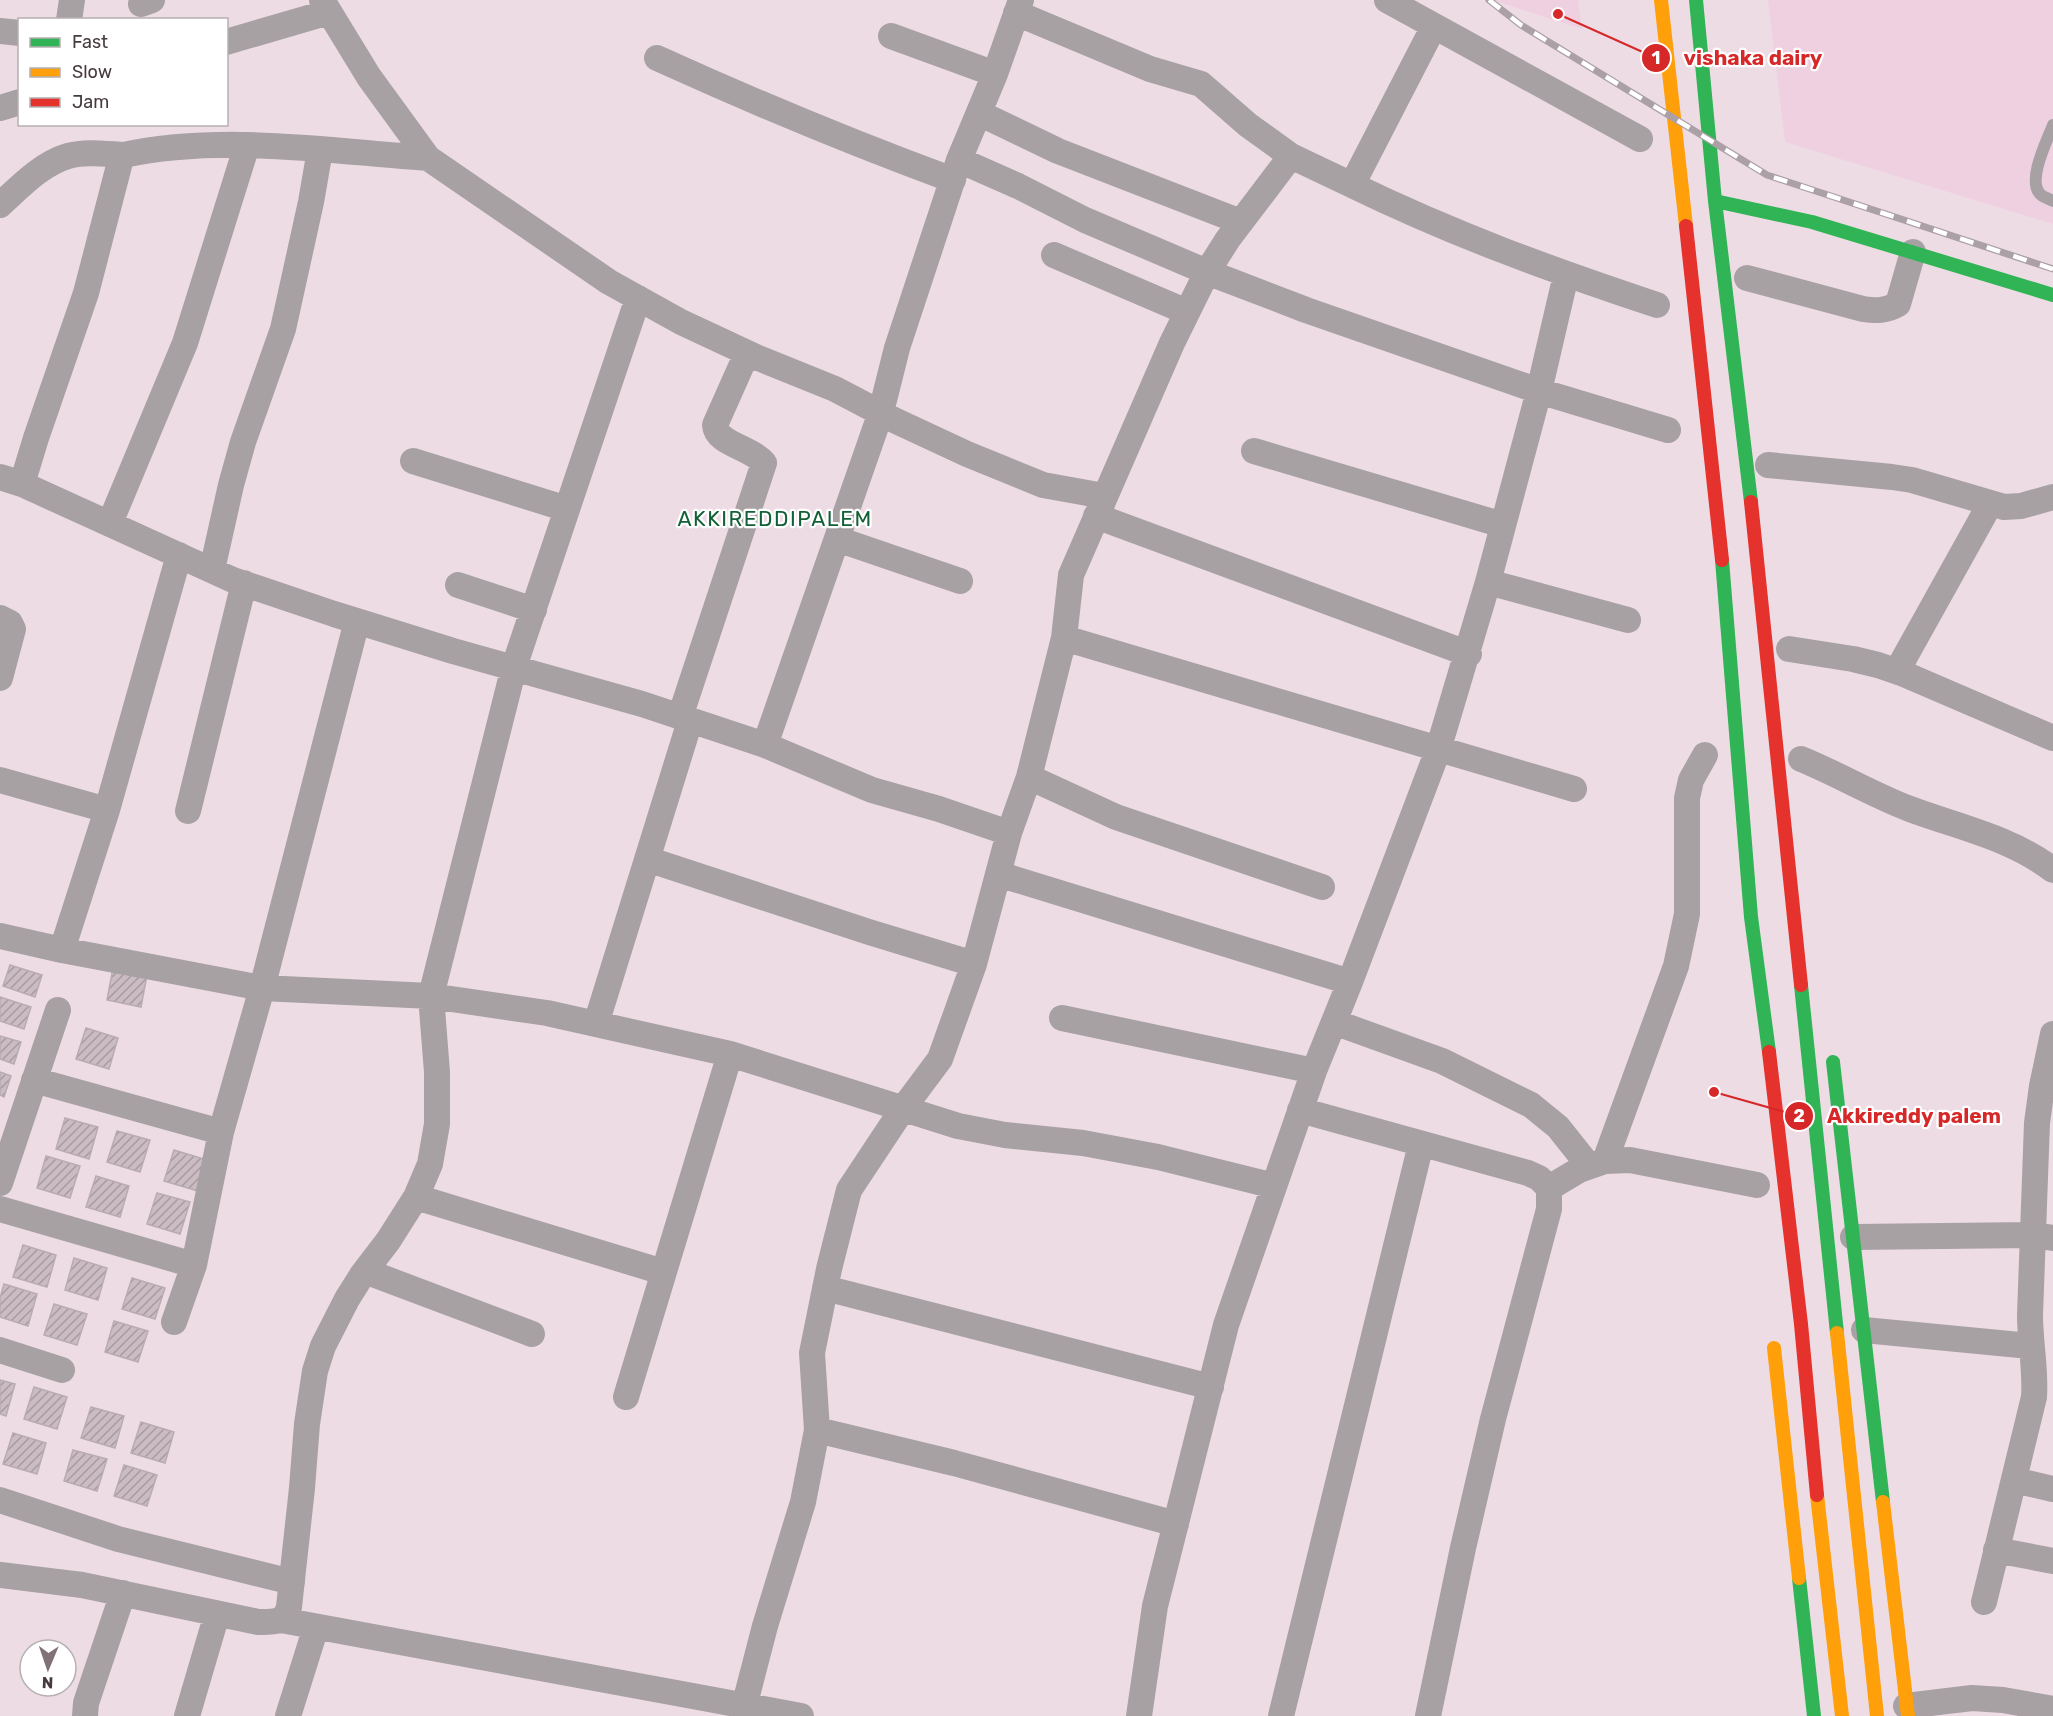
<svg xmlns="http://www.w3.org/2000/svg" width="2053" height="1716" viewBox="0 0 2053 1716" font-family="Rubik,sans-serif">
	<defs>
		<pattern id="building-hatch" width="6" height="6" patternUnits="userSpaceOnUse" patternTransform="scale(1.5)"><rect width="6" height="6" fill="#cbbcc3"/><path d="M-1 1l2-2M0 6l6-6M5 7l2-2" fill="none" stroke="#a79aa0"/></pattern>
	</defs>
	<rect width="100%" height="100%" fill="#eedce5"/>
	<path fill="#efd0e0" d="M1492 0H1578L1582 29Z
		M1768 0H2053V224L1785 142Z"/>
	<path fill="url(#building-hatch)" stroke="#b9abb2" stroke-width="1.5" d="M10 965 42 975 35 997 3 986Z
		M113 968 147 975 141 1007 107 1000Z
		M0 997 31 1007 24 1029 0 1021Z
		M86 1028 118 1038 109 1069 76 1059Z
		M0 1036 21 1042 14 1064 0 1059Z
		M0 1072 11 1076 4 1097 0 1095Z
		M65 1118 98 1127 89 1159 56 1149Z
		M117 1131 150 1140 140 1172 107 1162Z
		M174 1150 207 1160 198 1191 164 1181Z
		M46 1156 80 1166 70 1198 37 1188Z
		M96 1176 129 1186 120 1217 86 1207Z
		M157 1193 190 1202 180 1234 147 1224Z
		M23 1245 56 1255 47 1287 13 1277Z
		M74 1258 107 1268 98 1300 65 1290Z
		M132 1278 165 1288 155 1319 122 1309Z
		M4 1284 37 1294 28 1326 0 1317V1298Z
		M54 1304 87 1314 77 1345 44 1335Z
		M114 1321 148 1331 138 1362 105 1352Z
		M0 1380 15 1384 6 1416 0 1414Z
		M34 1387 67 1397 57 1429 24 1419Z
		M91 1407 124 1416 115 1448 81 1438Z
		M141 1422 174 1432 165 1463 131 1453Z
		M13 1433 46 1443 37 1474 3 1464Z
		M73 1450 107 1459 97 1491 64 1481Z
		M124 1465 157 1475 147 1506 114 1496Z"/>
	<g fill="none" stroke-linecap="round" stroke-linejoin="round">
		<path stroke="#a7a1a4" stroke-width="12" d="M2053 125C2047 141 2027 180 2040 194 2043 197 2049 199 2053 201"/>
		<path stroke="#a7a1a4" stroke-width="26" d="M322 0 369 77 428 158 609 282 681 322 756 357 835 389 894 420 967 454 1043 485 1104 496
			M1387 0 1640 139
			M141 4 152 0
			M69 20 72 0
			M0 31 20 33
			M891 36 995 74
			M226 42 329 12
			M657 58C754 102 852 143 953 180
			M0 108 20 102
			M979 113 1058 151 1241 222
			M1291 156 1352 185 1434 26
			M959 160 1018 186 1085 220 1207 272 1306 310 1539 391 1668 430
			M1352 185C1453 234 1551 270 1657 305
			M0 205C20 187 41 164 68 156 85 151 106 154 124 155
			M1054 255 1187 312
			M1747 278 1863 309C1876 311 1886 311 1898 304L1913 252
			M1254 451 1503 525
			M413 461 567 509
			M1768 465 1892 477 1912 480 2004 507 2021 506 2053 497
			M0 477 22 484 233 580 334 614 453 651 642 704 765 745 872 790 939 809 1009 833
			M22 484 36 438 86 293 120 162 124 155C223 134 328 151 428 158
			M1096 516 1469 654
			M110 523 185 343 247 145
			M837 539 960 581
			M212 570 231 485 243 442 283 329 311 202 320 150
			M1488 582 1628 620
			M458 585 534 610
			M0 618 10 623 13 629 0 678
			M357 621 262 988 431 996 547 1013 730 1054 958 1126 1005 1135 1083 1143 1158 1157 1274 1186
			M1064 638 1574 789
			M1789 649 1853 659 1878 665 1904 674 2053 738
			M1897 671 1990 504
			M680 717 764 463C751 447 716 444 715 425L747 353
			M765 745 881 412 897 348 959 160 995 74 1021 0
			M1801 759C1838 774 1873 795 1910 809 1958 827 2012 838 2053 870
			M1029 777 1116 817 1322 887
			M0 780 107 810
			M188 811 244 583
			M647 859 869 932 974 964
			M998 874 1350 982
			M0 936 62 950 262 988 221 1132 194 1265 174 1322
			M62 950 107 810 179 555
			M1062 1018 1314 1071
			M1334 1022 1442 1061 1531 1105 1558 1127 1589 1166
			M596 1024 690 721
			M34 1080 221 1132
			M1300 1110 1528 1173 1539 1178 1549 1188V1209L1493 1419 1463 1548 1428 1716
			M1605 1161 1676 966 1687 914V798L1691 780 1705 755
			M0 1183 58 1010
			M1549 1188 1579 1170 1605 1161 1630 1160 1757 1185
			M416 1197 663 1272
			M0 1209 194 1265
			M1853 1237 2032 1235 2053 1238
			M365 1271 532 1334
			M825 1288 1211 1387
			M1864 1330 2030 1346
			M0 1350 62 1370
			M626 1397 730 1054
			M817 1430 954 1463 1176 1524
			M2014 1480 2053 1489
			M0 1500 118 1539 292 1582
			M1996 1550 2053 1561
			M0 1575 82 1585 258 1622C274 1622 285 1623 289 1607L302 1488 307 1424 315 1371 323 1346 347 1299 362 1275 388 1241 416 1197 430 1164 437 1124V1072L431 996 514 667 638 298
			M1984 1602 2034 1397C2036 1369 2030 1343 2030 1315L2037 1123 2042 1086 2053 1034
			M281 1620 801 1716
			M1906 1706 1972 1698 2003 1700 2053 1709
			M85 1716 86 1703 123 1593
			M187 1716 217 1614
			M288 1716 316 1627
			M739 1716 744 1707 765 1626 803 1502 817 1430 812 1353 829 1269 849 1190 902 1110 940 1059 974 964 1009 833 1029 777 1064 638 1071 575 1172 343 1207 272 1228 239 1291 156 1248 125 1201 84 1150 69 1016 13
			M1139 1716 1155 1606 1226 1325 1314 1071 1350 982 1438 750 1488 582 1539 391 1566 275
			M1281 1716 1421 1144"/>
		<path stroke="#30b455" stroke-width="14" d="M1696 0 1715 201 1751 502
			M1715 201 1812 222 2053 295
			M1722 560 1751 917 1769 1052
			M1801 985 1837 1333
			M1833 1062 1883 1502
			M1799 1578 1814 1716"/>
		<path stroke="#ff9f0a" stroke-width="14" d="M1661 0 1686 226
			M1837 1333 1877 1716
			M1774 1348 1799 1578
			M1817 1495 1842 1716
			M1883 1502 1908 1716"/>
		<path stroke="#e5322d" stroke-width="14" d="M1686 226 1722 560
			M1751 502 1801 985
			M1769 1052 1801 1324 1817 1495"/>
		<defs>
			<path id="rail" d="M1489 0 1521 25 1767 175 2053 269"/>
		</defs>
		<use href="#rail" stroke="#aaa0a5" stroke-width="7"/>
		<use href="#rail" stroke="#fff" stroke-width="4.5" stroke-dasharray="14" stroke-linecap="butt"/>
	</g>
	<g text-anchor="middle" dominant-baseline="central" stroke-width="4.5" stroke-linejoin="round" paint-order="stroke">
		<g font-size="21" letter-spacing="1.5" fill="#136037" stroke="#fff">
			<text x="775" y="518">AKKIREDDIPALEM</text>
		</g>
	</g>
	<path fill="none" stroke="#d62828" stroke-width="2" d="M1558 14L1656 58M1714 1092L1799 1116"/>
	<g fill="#d62828" stroke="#fff" stroke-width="2">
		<circle cx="1558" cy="14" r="6"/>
		<circle cx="1714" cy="1092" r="6"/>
		<circle cx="1656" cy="58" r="15"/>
		<circle cx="1799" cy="1116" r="15"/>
	</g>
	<g font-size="18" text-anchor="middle" font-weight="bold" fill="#fff">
		<text x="1656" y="64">1</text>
		<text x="1799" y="1122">2</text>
	</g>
	<g font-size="21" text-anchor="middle" font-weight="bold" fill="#d62828" stroke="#fff" stroke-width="4.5" stroke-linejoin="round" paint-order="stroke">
		<text x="1753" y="65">vishaka dairy</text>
		<text x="1914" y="1123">Akkireddy palem</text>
	</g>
	<rect x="18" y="18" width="210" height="108" fill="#ffffff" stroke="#b5b0b2" stroke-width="1.5"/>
	<rect x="30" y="38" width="30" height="9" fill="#30b455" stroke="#b5b0b2" stroke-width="1.5"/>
	<text x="72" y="48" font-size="18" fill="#46393f">Fast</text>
	<rect x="30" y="68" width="30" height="9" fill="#ff9f0a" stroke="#b5b0b2" stroke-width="1.5"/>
	<text x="72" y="78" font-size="18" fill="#46393f">Slow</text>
	<rect x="30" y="98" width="30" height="9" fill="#e5322d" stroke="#b5b0b2" stroke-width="1.5"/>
	<text x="72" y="108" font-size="18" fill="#46393f">Jam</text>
	<g transform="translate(48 1668) rotate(182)"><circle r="28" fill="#ffffff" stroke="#b5b0b2" stroke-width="1.5"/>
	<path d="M0-4.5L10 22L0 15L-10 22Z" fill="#817279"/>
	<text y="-9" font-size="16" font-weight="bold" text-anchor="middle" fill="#46393f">N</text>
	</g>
</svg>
